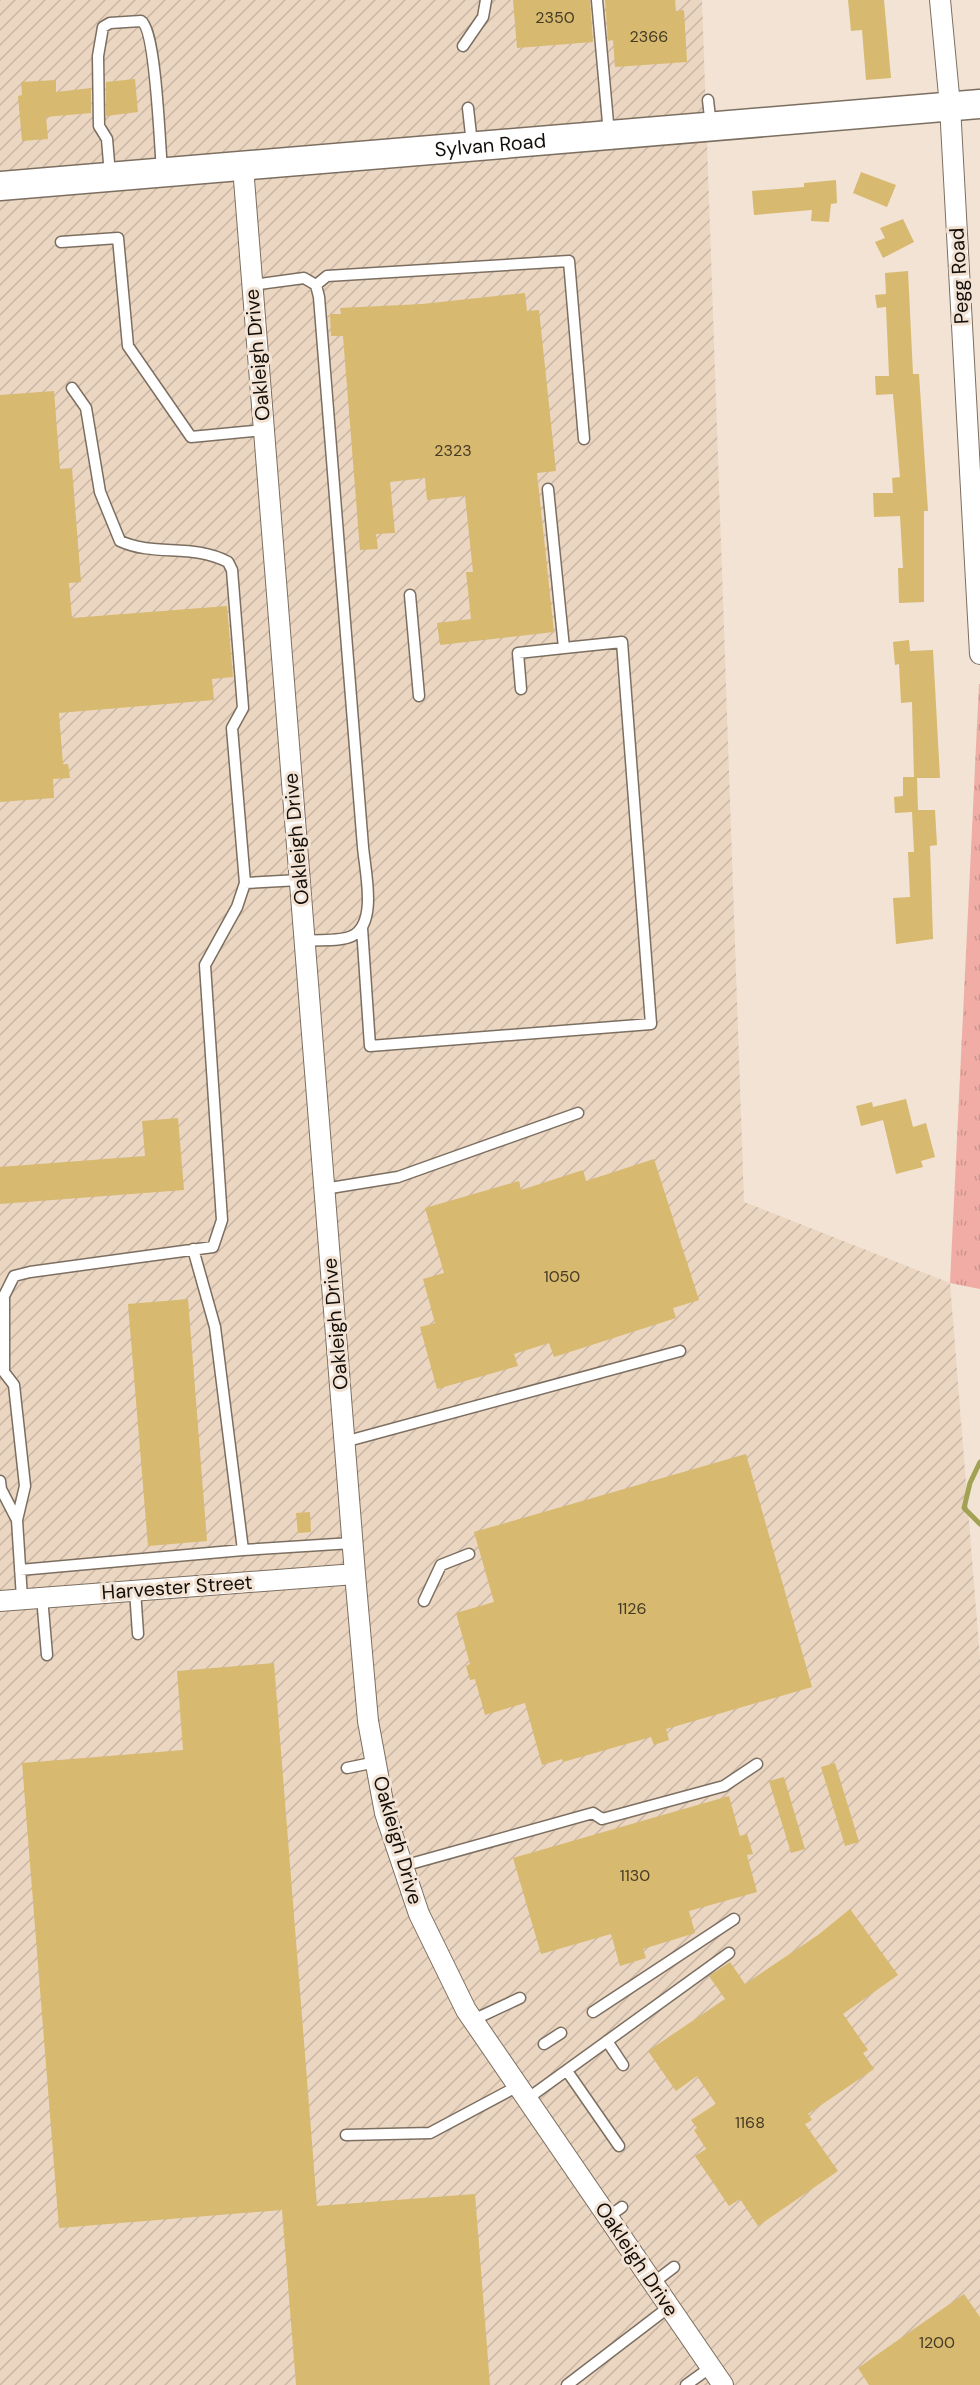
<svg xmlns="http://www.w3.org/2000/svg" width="980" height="2385" viewBox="0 0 980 2385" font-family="'DM Sans',sans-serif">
	<defs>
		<pattern id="industrial-furrows" width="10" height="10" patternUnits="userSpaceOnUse" patternTransform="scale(1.5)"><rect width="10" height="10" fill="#ebd6c1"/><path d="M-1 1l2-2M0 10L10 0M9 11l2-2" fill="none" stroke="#c9b6a4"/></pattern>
		<pattern id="park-tufts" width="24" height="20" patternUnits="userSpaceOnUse" patternTransform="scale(1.5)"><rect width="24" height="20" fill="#f1ada5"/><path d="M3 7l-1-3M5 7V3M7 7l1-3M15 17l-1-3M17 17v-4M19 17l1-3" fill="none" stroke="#ce948d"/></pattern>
	</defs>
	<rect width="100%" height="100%" fill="#f2e3d4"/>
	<path fill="url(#industrial-furrows)" d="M0 0H702L744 1202 950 1283 980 1659V2385H0Z"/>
	<path fill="url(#park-tufts)" d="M979 684H980V1289L950 1283Z"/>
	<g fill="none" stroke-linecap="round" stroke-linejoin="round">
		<path stroke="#a2a255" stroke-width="5" d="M980 1462 970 1483 964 1508 980 1524"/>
	</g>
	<path fill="#d7b96f" d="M513 0H590L593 42 517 48Z
		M605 0H675L676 11 684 10 687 62 615 67 613 40 608 41Z
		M848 0H884L891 78 866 80 862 30 851 31Z
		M135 79 138 112 106 116V82Z
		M56 80V92L91 88V113L46 117 48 139 22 141 18 96 22 95 21 82Z
		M861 172 896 185 887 207 853 193Z
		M836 180 837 203 831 204 829 222 811 221 812 210 754 215 752 191 804 187V183Z
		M903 219 914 242 883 258 875 242 885 238 880 228Z
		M908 271 913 374H919L928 511H924V602L899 603 898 568H903L900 516 874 517 873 493H893L892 478 900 477 893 394 876 395 875 376H889L886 307 877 308 875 295 886 294 885 273Z
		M525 293 527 311 539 310 556 471 537 473 554 632 440 645 437 623 471 619 466 572H473L465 496 427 500 425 478 390 482 395 533 376 534 378 549 360 550 343 336H331L330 314H341L340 308 422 304Z
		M54 391 60 469 72 468 81 582 69 583 72 618 227 606 233 677 212 679 214 700 59 713 63 764H68L70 778 53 779 54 798 0 802V395Z
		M909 640 910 651 933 650 940 778H917L918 810H935L937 845 930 846 933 939 896 944 893 898 910 897 908 852H914L912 812 895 813 894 797 903 796V777H914L912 702 901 703 899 664 895 665 893 642Z
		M906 1099 913 1127 926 1123 935 1157 921 1161 923 1167 896 1174 883 1120 861 1126 856 1106 872 1102 873 1107Z
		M178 1118 184 1190 0 1204V1167L145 1156 142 1121Z
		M654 1159 699 1300 673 1308 676 1318 554 1357 549 1343 514 1354 518 1366 437 1389 420 1327 435 1323 423 1279 444 1273 425 1208 519 1181 521 1190 583 1170 586 1181Z
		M188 1299 207 1541 148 1546 128 1304Z
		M746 1454 812 1687 666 1729 669 1740 654 1745 651 1737 563 1762 562 1759 542 1765 525 1703 485 1715 475 1679 470 1680 466 1666 470 1664 456 1613 494 1602 474 1532Z
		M310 1512 311 1532 298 1533 296 1513Z
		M274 1663 317 2206 475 2194 490 2385H296L282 2210 59 2228 22 1763 183 1750 177 1671Z
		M835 1763 859 1842 845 1846 821 1767Z
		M784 1777 805 1849 791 1853 769 1781Z
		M729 1796 740 1836 747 1834 753 1854 747 1855 757 1892 689 1911 695 1933 643 1949 646 1958 620 1966 611 1934 541 1954 513 1858Z
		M850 1909 898 1975 843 2014 868 2050 863 2053 874 2069 808 2114 812 2120 805 2124 838 2171 758 2226 740 2199 729 2206 695 2156 706 2149 694 2130 697 2128 691 2120 716 2104 697 2076 676 2091 648 2051 725 1999 709 1976 730 1962 745 1984 818 1935Z
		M964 2294 980 2317V2385H869L858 2368Z"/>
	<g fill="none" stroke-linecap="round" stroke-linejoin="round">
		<defs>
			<path id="lane" d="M597 0 609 134
				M463 46 483 17 486 0
				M708 100 711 126
				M468 108 472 144
				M110 175 107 139 99 126 98 56 103 27 110 23 141 21C156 29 160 149 162 171
				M61 242 118 238 128 346 191 437 263 430
				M252 285 304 278 316 285 319 297 363 847C365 871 378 924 352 936 340 942 318 939 304 941
				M316 285 327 276 569 261 584 439
				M410 595 419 696
				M521 689 518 653 564 648
				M245 883 299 880
				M362 928 370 1046 651 1024 622 642 564 648 548 489
				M324 1189 398 1177 578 1113
				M193 1249 215 1327 243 1550 352 1543
				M344 1442 680 1351
				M0 1481 1 1489 17 1520
				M20 1570 243 1550
				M135 1590 138 1634
				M42 1597 47 1655
				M22 1598 17 1520 25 1486 14 1385 4 1372V1296L14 1276 30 1272 213 1247 222 1220 205 965 237 907 245 883 232 728 243 708 232 570 228 562C192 543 155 557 120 541L100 492 86 408 72 388
				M424 1601 441 1565 469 1554
				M347 1768 376 1762
				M403 1866 593 1813 602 1819 724 1786 757 1764
				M593 2012 734 1919
				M473 2020 520 1998
				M607 2041 623 2065
				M544 2044 561 2033
				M567 2071 619 2146
				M527 2099 729 1953
				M346 2135 430 2133 518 2086
				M608 2217 622 2207
				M653 2283 674 2267
				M567 2385 669 2307
				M686 2385 711 2367"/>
			<path id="street" d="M940 0 950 106 980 654
				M243 167 355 1574 368 1721 385 1813 419 1914 466 2010 723 2385
				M0 1601 355 1574"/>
			<g id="secondary">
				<path id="s1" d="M0 186 980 104"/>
			</g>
		</defs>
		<use href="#lane" stroke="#7c6f61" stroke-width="13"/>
		<use href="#street" stroke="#7c6f61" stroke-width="22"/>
		<use href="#secondary" stroke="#7c6f61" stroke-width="31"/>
		<use href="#lane" stroke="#fff" stroke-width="10"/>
		<use href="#street" stroke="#fff" stroke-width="20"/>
		<use href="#secondary" stroke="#fff" stroke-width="28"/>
	</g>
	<g text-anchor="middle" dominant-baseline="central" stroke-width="6" stroke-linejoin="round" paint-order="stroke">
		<g font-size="16" fill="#453a23">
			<text x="555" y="17">2350</text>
			<text x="649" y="36">2366</text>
			<text x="453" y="450">2323</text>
			<text x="562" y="1276">1050</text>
			<text x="632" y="1608">1126</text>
			<text x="635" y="1875">1130</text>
			<text x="750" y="2122">1168</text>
			<text x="937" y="2342">1200</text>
		</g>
		<g font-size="20" fill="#140f0a" stroke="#f2e3d4">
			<text stroke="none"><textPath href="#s1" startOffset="492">Sylvan Road</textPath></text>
			<text transform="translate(959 276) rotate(-93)">Pegg Road</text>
			<text transform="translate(257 355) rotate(-95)">Oakleigh Drive</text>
			<text transform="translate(296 839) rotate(-95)">Oakleigh Drive</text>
			<text transform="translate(335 1324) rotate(-95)">Oakleigh Drive</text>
			<text transform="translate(177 1587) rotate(-4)">Harvester Street</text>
			<text transform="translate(398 1840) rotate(74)">Oakleigh Drive</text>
			<text transform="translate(637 2259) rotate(56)">Oakleigh Drive</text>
		</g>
	</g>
</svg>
